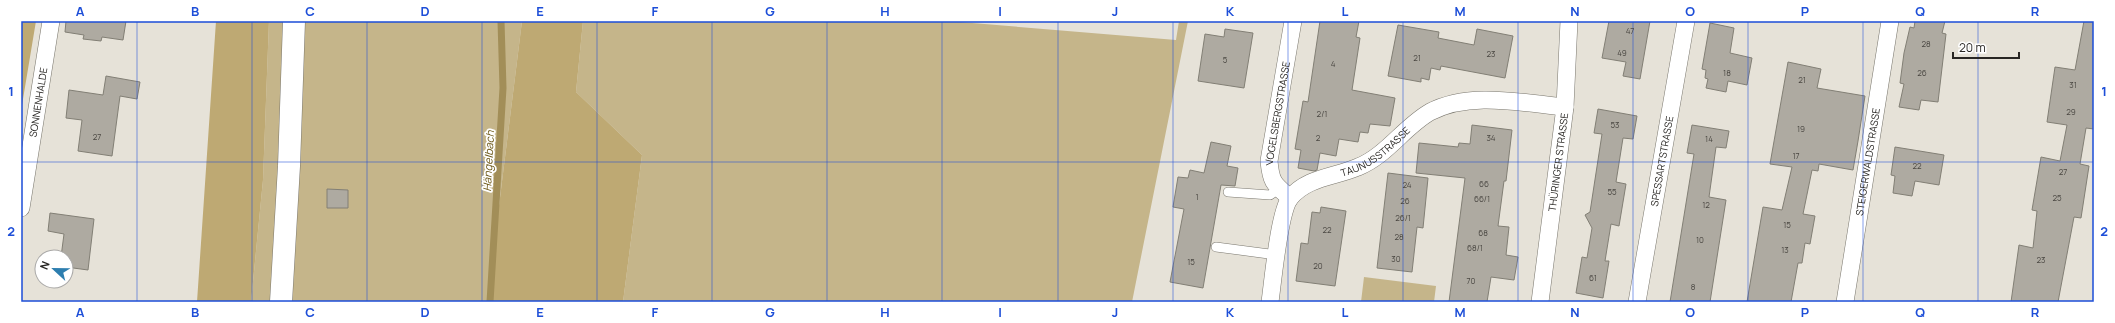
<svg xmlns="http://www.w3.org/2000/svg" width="2115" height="323" viewBox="0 0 2115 323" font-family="Manrope,sans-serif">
	<rect width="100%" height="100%" fill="#e6e2d8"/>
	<path fill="#c5b58a" d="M269 21H522L487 302H251L263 180Z
		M583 21H948L1176 40 1179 21H1188L1132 302H623L642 155 576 92Z
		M1364 277 1436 286 1434 302H1361Z"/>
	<path fill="#bea973" d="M21 21H36L21 111Z
		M216 21H269L263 180 251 302H197Z
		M522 21H583L576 92 642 155 623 302H487Z"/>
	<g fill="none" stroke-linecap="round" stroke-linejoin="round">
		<path stroke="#a28e58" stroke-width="7" d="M490 302 503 88 501 21"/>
	</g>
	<path fill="#aeaaa1" stroke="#827f75" d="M66 21H126L123 40 102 37 101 41 83 39 84 35 65 32Z
		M1320 21H1359L1356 37 1360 38 1352 90 1395 98 1390 126 1370 124 1368 133 1360 132 1358 142 1339 139 1336 156 1320 153 1317 170 1314 171 1298 168 1301 150 1295 149 1303 101 1308 102Z
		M1609 21H1650L1640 79 1623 76 1626 62 1602 58Z
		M1915 21H1945L1942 33 1946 34 1938 102 1921 100 1919 110 1899 107 1904 84 1900 83 1904 53 1910 27 1914 28Z
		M2084 21H2094V129L2086 128 2080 164 2089 166 2081 218 2074 217 2058 302H2011L2019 245 2033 248 2037 211 2032 210 2041 157 2060 161 2067 125 2047 122 2055 67 2075 70Z
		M1710 23 1734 28 1730 53 1752 58 1747 85 1728 81 1726 92 1706 88 1708 79 1705 78 1706 70 1702 69Z
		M1398 25 1439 32 1438 38 1474 45 1477 29 1513 36 1505 78 1441 66 1440 70 1431 68 1429 80 1421 78V82L1388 76Z
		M1225 29 1253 33 1244 88 1198 81 1205 34 1224 37Z
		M1788 62 1821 69 1817 88 1865 96 1858 141 1853 170 1819 164 1818 171 1812 170 1803 214 1815 216 1810 244 1805 243 1802 263H1798L1791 302H1747L1763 207 1782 210 1792 167 1770 164Z
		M106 76 140 82 137 99 120 96 112 156 78 151 82 120 66 118 69 90 103 95Z
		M1598 109 1637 116 1633 139 1623 138 1616 182 1626 184 1619 226 1611 224 1605 261H1609L1603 298 1576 293 1582 257 1587 258 1592 228 1585 215 1590 212 1602 134 1594 133Z
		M1472 125 1512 130 1506 181H1504L1498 226 1509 227 1506 255 1518 257 1514 280 1491 277 1487 302H1449L1465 178 1416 173 1419 143 1458 147 1459 143 1470 144Z
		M1692 125 1729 131 1726 148 1716 147 1709 197 1726 200 1710 302H1670L1694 154 1687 153Z
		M1211 142 1231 146 1227 166 1238 168 1235 186 1221 185 1203 288 1170 282 1184 209 1173 207 1178 177 1188 178 1190 170 1204 173Z
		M1895 147 1944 155 1939 185 1915 181 1912 196 1893 193 1895 176 1891 175Z
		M1388 173 1428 178 1423 228 1417 227 1412 272 1377 268Z
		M327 189 348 190V208H327Z
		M1321 207 1346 211 1335 286 1296 281 1301 243 1308 244 1312 212 1320 213Z
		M50 213 94 219 88 270 66 267V257H61L64 234 48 231Z"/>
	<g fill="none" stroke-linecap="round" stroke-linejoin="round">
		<defs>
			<path id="lane" d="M1228 192 1270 195 1279 189
				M1216 247 1277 255"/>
			<g id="street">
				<path id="s1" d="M1290 198C1274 184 1271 183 1269 161L1293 21"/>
				<path id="s2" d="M21 208 51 21"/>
				<path id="s3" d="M1270 302C1273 281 1279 212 1290 198 1307 177 1335 177 1358 167 1386 156 1404 127 1430 112 1470 91 1522 103 1565 107"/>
				<path id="s4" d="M1540 302 1565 107 1569 21"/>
				<path id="s5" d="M1637 302 1686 21"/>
				<path id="s6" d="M1845 302 1890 21"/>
			</g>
			<path id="secondary" d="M281 302 289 166 294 21"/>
		</defs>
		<use href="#lane" stroke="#7a776e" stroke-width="10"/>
		<use href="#street" stroke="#7a776e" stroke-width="18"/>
		<use href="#secondary" stroke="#7a776e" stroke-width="23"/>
		<use href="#lane" stroke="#fff" stroke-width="9"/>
		<use href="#street" stroke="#fff" stroke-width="17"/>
		<use href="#secondary" stroke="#fff" stroke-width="22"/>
	</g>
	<path fill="none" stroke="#1d4ed8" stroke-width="1" stroke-opacity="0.55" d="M137 21V302M252 21V302M367 21V302M482 21V302M597 21V302M712 21V302M827 21V302M942 21V302M1058 21V302M1173 21V302M1288 21V302M1403 21V302M1518 21V302M1633 21V302M1748 21V302M1863 21V302M1978 21V302M21 162H2094"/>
	<g text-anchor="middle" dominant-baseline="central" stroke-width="3.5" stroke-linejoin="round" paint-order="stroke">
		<g font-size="8" fill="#4a4742">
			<text x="1630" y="30">47</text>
			<text x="1926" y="43">28</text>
			<text x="1622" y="52">49</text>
			<text x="1491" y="53">23</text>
			<text x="1417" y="57">21</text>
			<text x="1225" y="59">5</text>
			<text x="1333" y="63">4</text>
			<text x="1727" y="72">18</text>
			<text x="1922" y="72">26</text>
			<text x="1802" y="79">21</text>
			<text x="2073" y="84">31</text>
			<text x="2071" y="111">29</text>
			<text x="1322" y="113">2/1</text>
			<text x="1615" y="124">53</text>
			<text x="1801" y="128">19</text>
			<text x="97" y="136">27</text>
			<text x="1318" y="137">2</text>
			<text x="1491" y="137">34</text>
			<text x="1709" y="138">14</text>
			<text x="1796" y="155">17</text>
			<text x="1917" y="165">22</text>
			<text x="2063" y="171">27</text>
			<text x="1484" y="183">66</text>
			<text x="1407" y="184">24</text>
			<text x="1612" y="191">55</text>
			<text x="1197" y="196">1</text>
			<text x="2057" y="197">25</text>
			<text x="1482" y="198">66/1</text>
			<text x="1405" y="200">26</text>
			<text x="1706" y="204">12</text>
			<text x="1403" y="217">26/1</text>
			<text x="1787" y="224">15</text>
			<text x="1327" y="229">22</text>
			<text x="1483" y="232">68</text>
			<text x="1399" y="236">28</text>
			<text x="1700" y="239">10</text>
			<text x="1475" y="247">68/1</text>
			<text x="1785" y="249">13</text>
			<text x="1396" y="258">30</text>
			<text x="2041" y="259">23</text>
			<text x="1191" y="261">15</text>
			<text x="1318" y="265">20</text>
			<text x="1593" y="277">61</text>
			<text x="1471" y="280">70</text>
			<text x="1693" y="286">8</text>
		</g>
		<g font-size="10" fill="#282623" stroke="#fff">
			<text stroke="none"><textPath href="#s2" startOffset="107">SONNENHALDE</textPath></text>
			<text stroke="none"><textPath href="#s1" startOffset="93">VOGELSBERGSTRASSE</textPath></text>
			<text stroke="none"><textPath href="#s3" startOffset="205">TAUNUSSTRASSE</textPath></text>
			<text stroke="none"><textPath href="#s4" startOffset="141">THÜRINGER STRASSE</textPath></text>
			<text stroke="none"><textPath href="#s5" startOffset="143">SPESSARTSTRASSE</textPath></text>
			<text stroke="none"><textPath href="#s6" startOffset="142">STEIGERWALDSTRASSE</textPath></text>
		</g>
		<g font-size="11" font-style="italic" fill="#6a5513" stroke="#fff">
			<text transform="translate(488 161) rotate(-87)">Hängelbach</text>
		</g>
	</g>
	<rect width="2115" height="323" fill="none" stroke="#ffffff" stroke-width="44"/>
	<g transform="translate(54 269) rotate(292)"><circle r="19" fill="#ffffff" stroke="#a9a8a7"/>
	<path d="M0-3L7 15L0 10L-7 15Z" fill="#2d7eaf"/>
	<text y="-6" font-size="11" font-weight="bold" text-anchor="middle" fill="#282623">N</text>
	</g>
	<path d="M1953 52v6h66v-6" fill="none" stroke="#282623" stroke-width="2"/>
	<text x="1959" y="52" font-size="12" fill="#282623" stroke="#ffffff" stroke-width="3" paint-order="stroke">20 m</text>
	<rect x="22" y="22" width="2071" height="279" fill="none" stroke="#1d4ed8" stroke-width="1.5"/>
	<g font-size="13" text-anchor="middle" font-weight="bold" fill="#1d4ed8">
		<text x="80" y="16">A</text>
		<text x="195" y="16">B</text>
		<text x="310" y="16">C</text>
		<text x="425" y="16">D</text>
		<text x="540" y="16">E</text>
		<text x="655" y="16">F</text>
		<text x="770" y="16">G</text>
		<text x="885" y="16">H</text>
		<text x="1000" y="16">I</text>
		<text x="1115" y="16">J</text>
		<text x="1230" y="16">K</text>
		<text x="1345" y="16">L</text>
		<text x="1460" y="16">M</text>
		<text x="1575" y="16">N</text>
		<text x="1690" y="16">O</text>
		<text x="1805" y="16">P</text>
		<text x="1920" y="16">Q</text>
		<text x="2035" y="16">R</text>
		<text x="11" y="96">1</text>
		<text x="2104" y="96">1</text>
		<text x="11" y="236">2</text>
		<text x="2104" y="236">2</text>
		<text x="80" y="317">A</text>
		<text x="195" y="317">B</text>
		<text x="310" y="317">C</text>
		<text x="425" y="317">D</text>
		<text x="540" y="317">E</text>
		<text x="655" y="317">F</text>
		<text x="770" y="317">G</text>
		<text x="885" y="317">H</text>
		<text x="1000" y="317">I</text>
		<text x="1115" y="317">J</text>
		<text x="1230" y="317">K</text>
		<text x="1345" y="317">L</text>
		<text x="1460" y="317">M</text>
		<text x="1575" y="317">N</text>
		<text x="1690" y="317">O</text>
		<text x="1805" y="317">P</text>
		<text x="1920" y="317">Q</text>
		<text x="2035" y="317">R</text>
	</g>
</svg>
